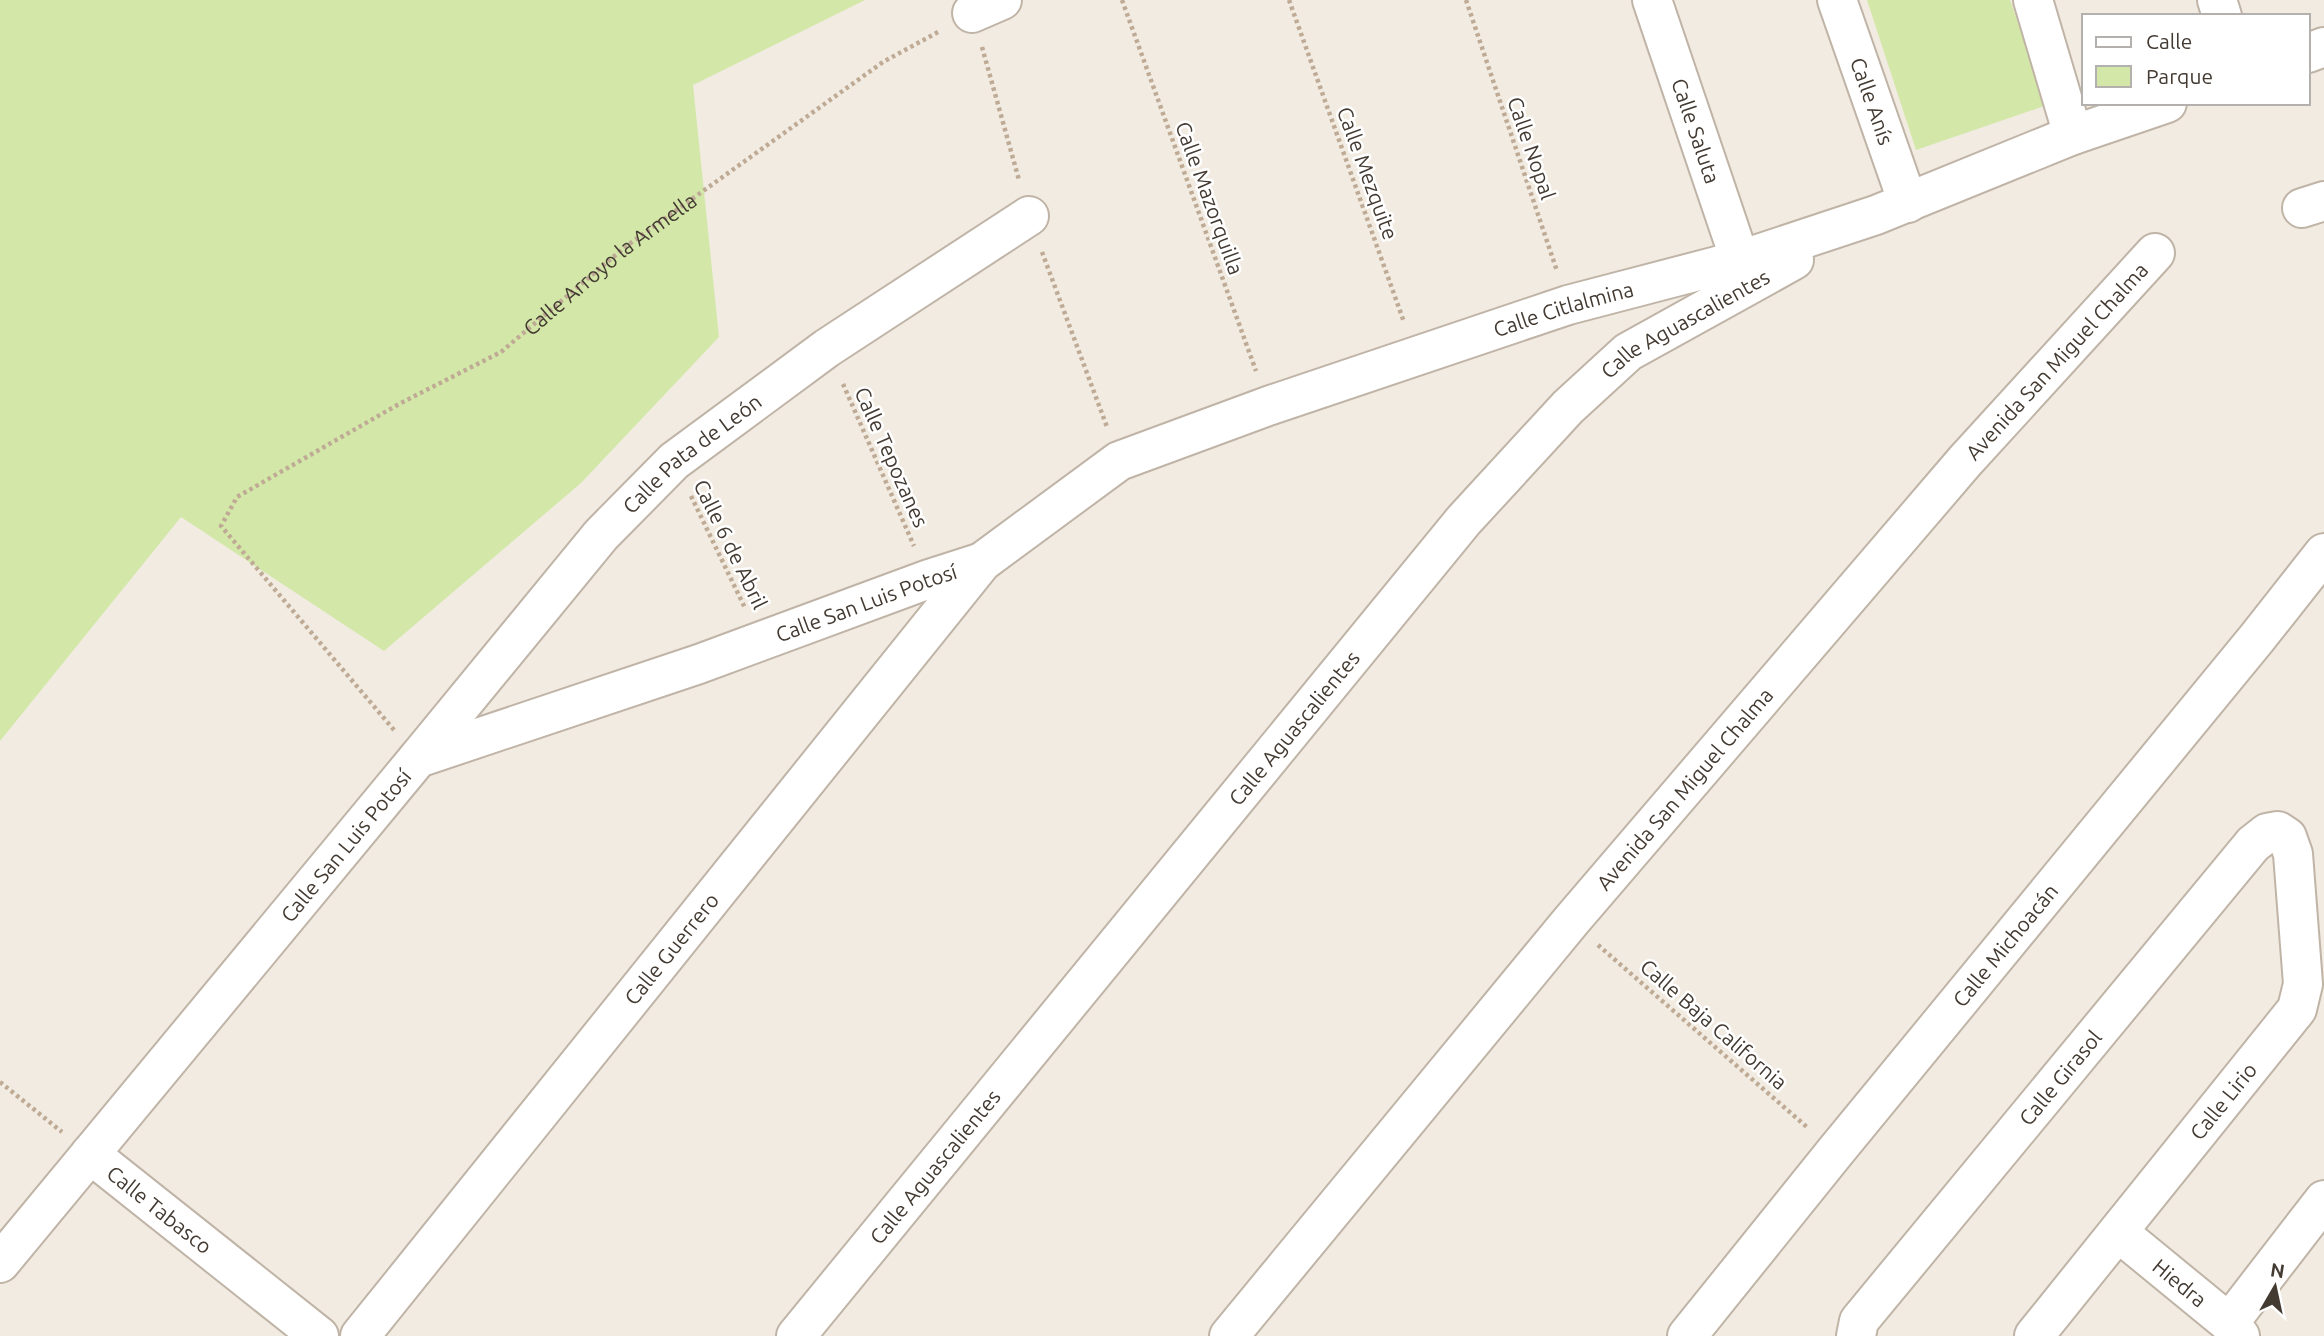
<svg xmlns="http://www.w3.org/2000/svg" width="2324" height="1336" viewBox="0 0 2324 1336" font-family="Ubuntu,sans-serif">
	<rect width="100%" height="100%" fill="#f1ebe1"/>
	<path fill="#d3e8a8" d="M0 0H865L693 85 719 337 581 483 384 651 181 517 0 741Z
		M1867 0H2010L2047 105 1916 150Z"/>
	<g fill="none" stroke-linecap="round" stroke-linejoin="round">
		<defs>
			<g id="street">
				<path id="s2" d="M1652 0 1740 260"/>
				<path id="s3" d="M1837 0 1908 203"/>
				<path d="M2033 0 2073 135"/>
				<path d="M2217 0 2222 16"/>
				<path d="M972 13 1002 0"/>
				<path d="M2308 53 2324 47"/>
				<path d="M2302 208 2324 201"/>
				<path id="s4" d="M418 758 601 535 674 461 827 348 1029 216"/>
				<path id="s5" d="M90 1154 319 1336"/>
				<path id="s6" d="M2118 1232 2229 1323 2240 1336"/>
				<path id="s7" d="M0 1263 418 758 699 664 929 579 982 562"/>
				<path d="M2229 1323 2324 1200"/>
				<path id="s8" d="M360 1336 982 562 1119 461 1268 406 1568 305 1740 260 1876 215 2073 135 2167 103"/>
				<path id="s9" d="M796 1336 1464 520 1568 407 1628 352 1794 260"/>
				<path id="s10" d="M1229 1336 1571 921 1965 461 2155 253"/>
				<path id="s11" d="M1687 1336 1835 1152 2257 638 2324 553"/>
				<path id="s12" d="M1856 1336 1859 1321 2253 844 2267 833 2278 831 2287 837 2293 854 2303 984 2297 1009 2034 1336"/>
			</g>
		</defs>
		<use href="#street" stroke="#c0b4a7" stroke-width="42"/>
		<g stroke="#bfab95" stroke-width="4.5" stroke-dasharray="3.5 3.5" stroke-linecap="butt">
			<path d="M1122 0 1256 371"/>
			<path d="M1289 0 1404 322"/>
			<path d="M1466 0 1557 271"/>
			<path d="M982 47 1019 180"/>
			<path d="M1042 252 1107 427"/>
			<path d="M843 384 914 546"/>
			<path d="M691 496 745 608"/>
			<path id="s1" d="M394 730 221 526 237 497 399 404 501 352 625 247 883 62 940 31"/>
			<path d="M1598 945 1808 1128"/>
			<path d="M0 1082 62 1132"/>
		</g>
		<use href="#street" stroke="#fff" stroke-width="38"/>
	</g>
	<g text-anchor="middle" dominant-baseline="central" stroke-width="5" stroke-linejoin="round" paint-order="stroke">
		<g font-size="21" fill="#433a32" stroke="#fff">
			<text stroke="none"><textPath href="#s3" startOffset="107">Calle Anís</textPath></text>
			<text stroke="none"><textPath href="#s2" startOffset="138">Calle Saluta</textPath></text>
			<text transform="translate(1532 148) rotate(71)">Calle Nopal</text>
			<text transform="translate(1368 173) rotate(70)">Calle Mezquite</text>
			<text transform="translate(1210 198) rotate(70)">Calle Mazorquilla</text>
			<text stroke="none"><textPath href="#s1" startOffset="742">Calle Arroyo la Armella</textPath></text>
			<text stroke="none"><textPath href="#s8" startOffset="1633">Calle Citlalmina</textPath></text>
			<text stroke="none"><textPath href="#s9" startOffset="1353">Calle Aguascalientes</textPath></text>
			<text stroke="none"><textPath href="#s10" startOffset="1279">Avenida San Miguel Chalma</textPath></text>
			<text stroke="none"><textPath href="#s4" startOffset="411">Calle Pata de León</textPath></text>
			<text transform="translate(892 457) rotate(66)">Calle Tepozanes</text>
			<text transform="translate(731 544) rotate(64)">Calle 6 de Abril</text>
			<text stroke="none"><textPath href="#s7" startOffset="1130">Calle San Luis Potosí</textPath></text>
			<text stroke="none"><textPath href="#s9" startOffset="786">Calle Aguascalientes</textPath></text>
			<text stroke="none"><textPath href="#s10" startOffset="712">Avenida San Miguel Chalma</textPath></text>
			<text stroke="none"><textPath href="#s7" startOffset="542">Calle San Luis Potosí</textPath></text>
			<text stroke="none"><textPath href="#s11" startOffset="504">Calle Michoacán</textPath></text>
			<text stroke="none"><textPath href="#s8" startOffset="497">Calle Guerrero</textPath></text>
			<text transform="translate(1714 1024) rotate(41)">Calle Baja California</text>
			<text stroke="none"><textPath href="#s12" startOffset="331">Calle Girasol</textPath></text>
			<text transform="translate(2223 1101) rotate(-51)">Calle Lirio</text>
			<text stroke="none"><textPath href="#s9" startOffset="219">Calle Aguascalientes</textPath></text>
			<text stroke="none"><textPath href="#s5" startOffset="89">Calle Tabasco</textPath></text>
			<text stroke="none"><textPath href="#s6" startOffset="80">Hiedra</textPath></text>
		</g>
	</g>
	<rect x="2082" y="14" width="228" height="91" fill="#ffffff" stroke="#b4b0ad" stroke-width="2"/>
	<rect x="2096" y="37" width="35" height="10" fill="#ffffff" stroke="#b4b0ad" stroke-width="2"/>
	<text x="2146" y="49" font-size="21" fill="#433a32">Calle</text>
	<rect x="2096" y="66" width="35" height="21" fill="#d3e8a8" stroke="#b4b0ad" stroke-width="2"/>
	<text x="2146" y="84" font-size="21" fill="#433a32">Parque</text>
	<g transform="translate(2275 1287) rotate(9)" stroke="#ffffff" stroke-width="5" paint-order="stroke">
	<path d="M0-5L12 26L0 18L-12 26Z" fill="#433a32"/>
	<text y="-10" font-size="19" font-weight="bold" text-anchor="middle" fill="#433a32">N</text>
	</g>
</svg>
